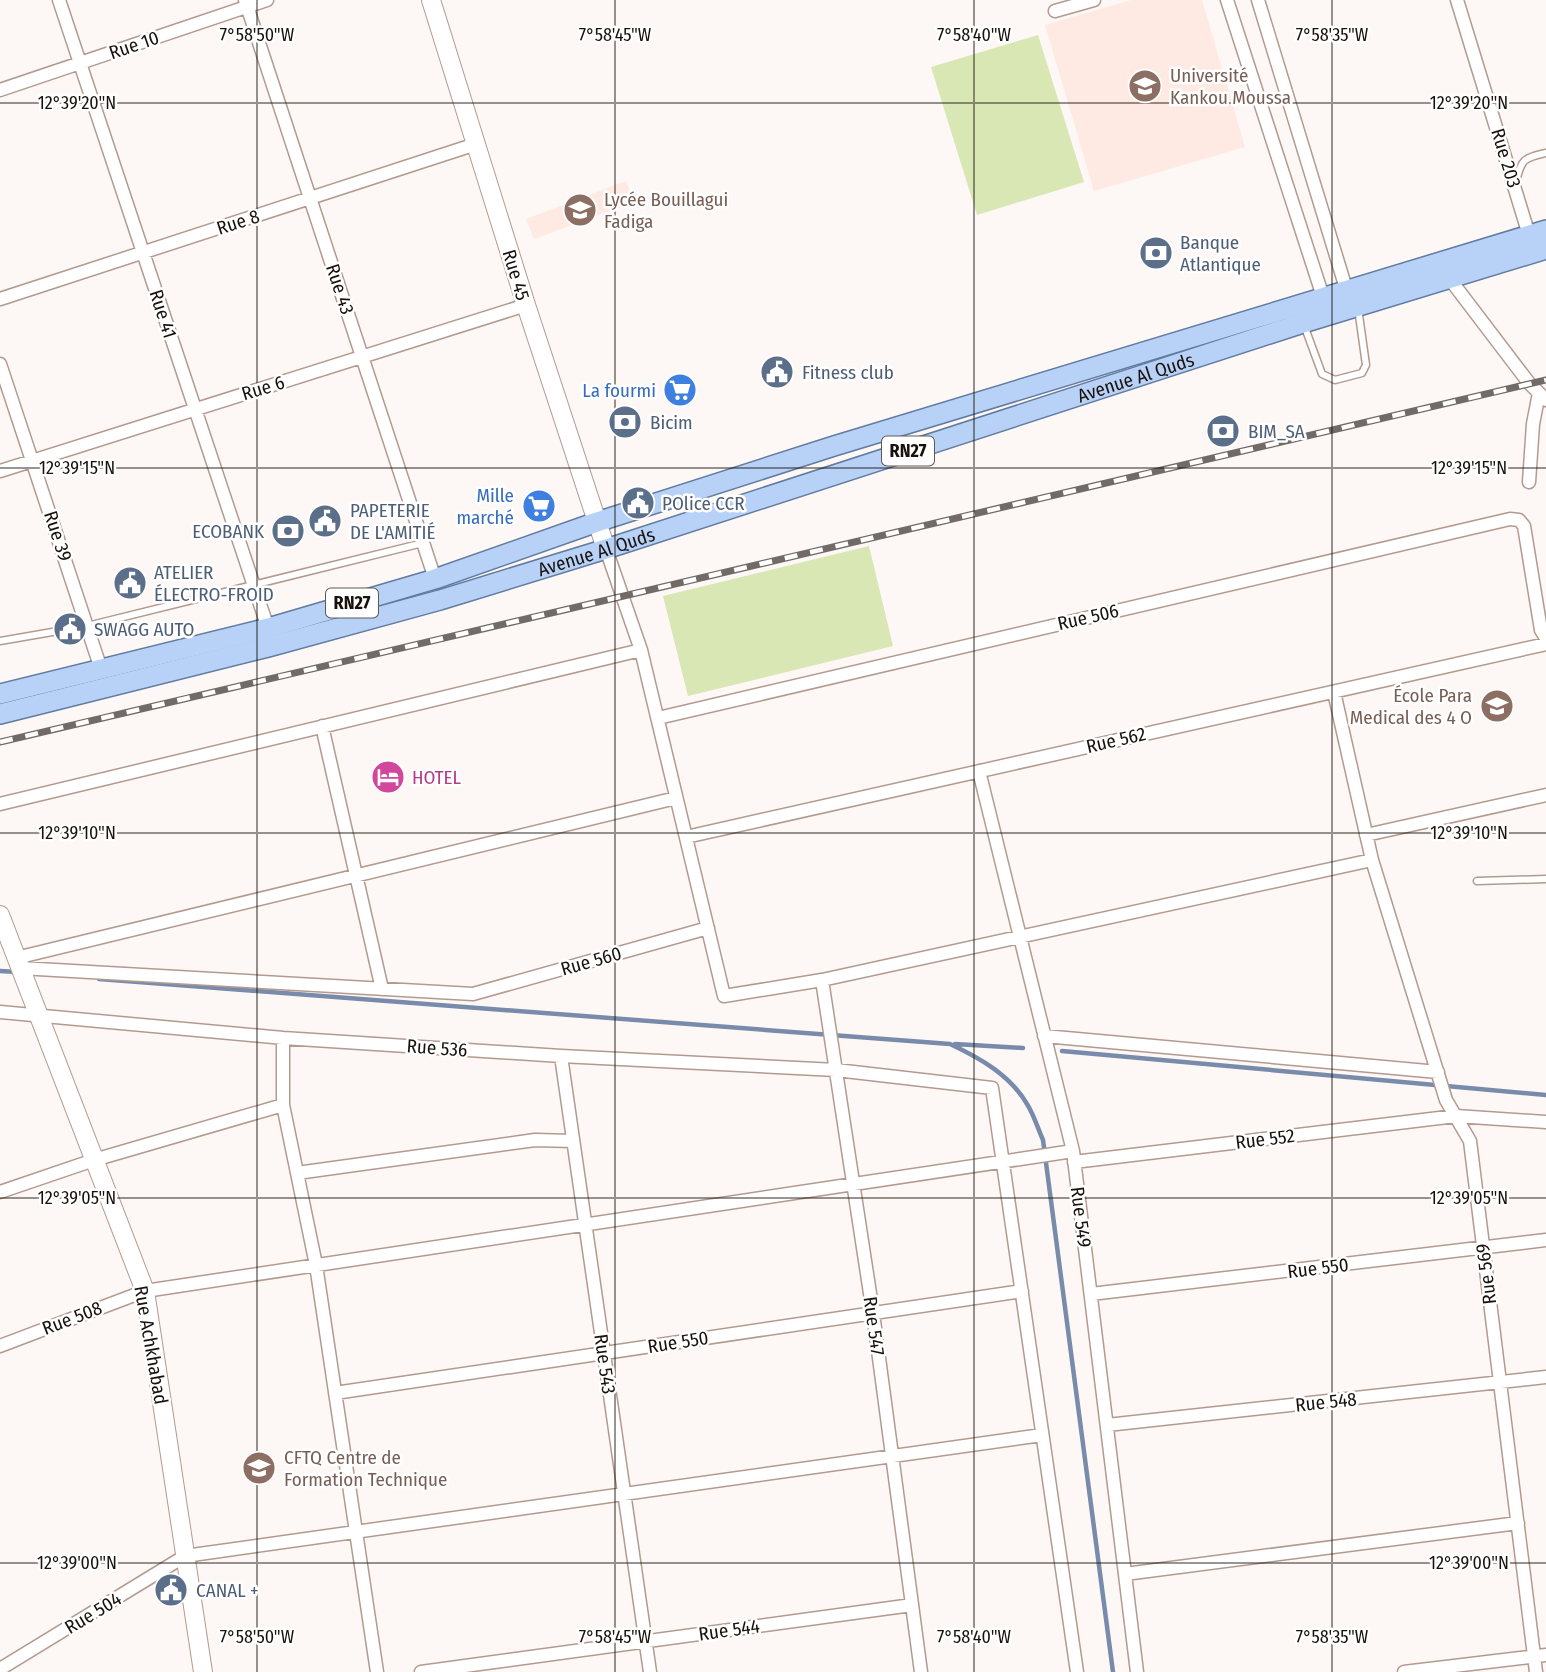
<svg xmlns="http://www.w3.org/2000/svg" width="1546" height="1672" viewBox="0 0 1546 1672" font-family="'Fira Sans Condensed',sans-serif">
	<rect width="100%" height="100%" fill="#fdf7f5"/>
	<path fill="#feeae2" d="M1131 0H1202L1245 147 1094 191 1045 25Z
		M626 181 634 202 534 239 526 219Z"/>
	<path fill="#d9e7b4" d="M1038 35 1084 182 977 215 931 67Z
		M869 546 893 646 688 696 663 596Z"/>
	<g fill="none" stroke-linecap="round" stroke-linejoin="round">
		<path stroke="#788baa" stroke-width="4.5" d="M0 971 17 972
			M99 979 950 1044C980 1058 1010 1075 1027 1104 1034 1115 1038 1129 1043 1140L1113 1672
			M955 1044 1023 1048
			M1062 1051 1546 1095"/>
		<defs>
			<path id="lane" d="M1516 182C1521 159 1524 158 1546 153
				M1304 325 1322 374 1335 380 1362 373 1366 365 1358 308
				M0 641 87 626 423 543
				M1477 881 1546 879"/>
			<path id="street" d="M59 0 268 628
				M245 0 435 579
				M1227 0 1325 303
				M1258 0 1348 295
				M1457 0 1529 235
				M1055 11 1094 0
				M0 90 267 0
				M1449 278 1529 383 1546 400
				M0 299 476 144
				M0 364 101 669
				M0 471 526 305
				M1529 482 1533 424 1539 393
				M606 549 641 650 724 996 822 980 1372 860 1446 1100 1470 1141 1536 1672
				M1334 692 1372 860
				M658 718 1510 519 1519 520 1524 526 1541 630 1546 638
				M322 726 382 989
				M979 771 1073 1151 1137 1672
				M0 804 641 650
				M1366 835 1546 795
				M686 837 1546 644
				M16 958 676 798
				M20 968 473 994 708 928
				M822 980 873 1313 921 1672
				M0 1012 283 1038 561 1056 836 1070 992 1088 1077 1672
				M1044 1036 1438 1072
				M283 1038V1105L316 1265 377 1672
				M561 1056 650 1672
				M1074 1162 1456 1116 1546 1122
				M297 1173 535 1140 573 1141
				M0 1192 94 1160 283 1105
				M1091 1294 1546 1240
				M0 1346 145 1291 1073 1151
				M335 1393 1022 1291
				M1107 1425 1546 1377
				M1125 1574 1518 1523
				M0 1669 185 1556 1042 1435
				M421 1672 912 1605
				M1404 1672 1546 1655"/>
			<path id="secondary" d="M431 0 526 305 606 549
				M0 915 145 1291 203 1672"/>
			<g id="primary">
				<path d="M0 694 268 628 435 579 597 522 834 446 1546 230"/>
				<path id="s1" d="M0 714 268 647 440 600 606 549 1303 323 1546 249"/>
			</g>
		</defs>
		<use href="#lane" stroke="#b39a8f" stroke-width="9"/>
		<use href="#street" stroke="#b39a8f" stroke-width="15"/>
		<use href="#secondary" stroke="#b39a8f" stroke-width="20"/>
		<use href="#primary" stroke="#617ba1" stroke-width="22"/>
		<use href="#lane" stroke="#fff" stroke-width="6"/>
		<use href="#street" stroke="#fff" stroke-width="12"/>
		<use href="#secondary" stroke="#fff" stroke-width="18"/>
		<use href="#primary" stroke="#b8d2f7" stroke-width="19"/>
		<defs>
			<path id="rail" d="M0 742 1546 380"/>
		</defs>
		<use href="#rail" stroke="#726a67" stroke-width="7"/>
		<use href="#rail" stroke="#fff" stroke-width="4.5" stroke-dasharray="13" stroke-linecap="butt"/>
	</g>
	<path fill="none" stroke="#19110c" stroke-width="2" stroke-opacity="0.45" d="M257 0V1672M615 0V1672M974 0V1672M1332 0V1672M0 103H1546M0 468H1546M0 833H1546M0 1198H1546M0 1563H1546"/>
	<defs>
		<symbol id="university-disc" viewBox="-11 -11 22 22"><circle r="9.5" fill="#8d6e63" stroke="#fff"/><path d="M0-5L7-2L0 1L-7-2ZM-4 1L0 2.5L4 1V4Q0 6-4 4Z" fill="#fff"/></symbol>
		<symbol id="school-disc" viewBox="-11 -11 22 22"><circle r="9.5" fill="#8d6e63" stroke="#fff"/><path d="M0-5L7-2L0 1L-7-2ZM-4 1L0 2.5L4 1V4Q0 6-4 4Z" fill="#fff"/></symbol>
		<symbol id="bank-disc" viewBox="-11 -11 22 22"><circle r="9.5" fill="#5c6f8a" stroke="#fff"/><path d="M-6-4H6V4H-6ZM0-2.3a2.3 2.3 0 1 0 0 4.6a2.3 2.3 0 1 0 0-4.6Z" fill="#fff"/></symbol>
		<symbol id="civic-disc" viewBox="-11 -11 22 22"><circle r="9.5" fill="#5c6f8a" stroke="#fff"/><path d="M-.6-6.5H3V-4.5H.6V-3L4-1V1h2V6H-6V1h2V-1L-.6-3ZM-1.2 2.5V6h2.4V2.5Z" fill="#fff"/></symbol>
		<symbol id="supermarket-disc" viewBox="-11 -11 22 22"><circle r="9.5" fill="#3f7fe0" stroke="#fff"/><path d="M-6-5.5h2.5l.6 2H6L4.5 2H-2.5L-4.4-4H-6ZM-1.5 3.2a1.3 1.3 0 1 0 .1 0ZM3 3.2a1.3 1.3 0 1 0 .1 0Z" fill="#fff"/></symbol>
		<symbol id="hotel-disc" viewBox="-11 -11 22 22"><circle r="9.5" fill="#d1479c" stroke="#fff"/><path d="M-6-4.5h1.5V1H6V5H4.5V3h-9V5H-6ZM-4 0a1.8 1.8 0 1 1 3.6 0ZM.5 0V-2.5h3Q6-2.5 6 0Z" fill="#fff"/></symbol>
	</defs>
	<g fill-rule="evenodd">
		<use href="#university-disc" x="1126" y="67" width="38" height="38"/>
		<use href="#school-disc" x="561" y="191" width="38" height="38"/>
		<use href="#bank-disc" x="1137" y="234" width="38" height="38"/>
		<use href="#civic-disc" x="758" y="353" width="38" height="38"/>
		<use href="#supermarket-disc" x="661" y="371" width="38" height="38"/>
		<use href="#bank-disc" x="606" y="403" width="38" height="38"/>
		<use href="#bank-disc" x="1204" y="412" width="38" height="38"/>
		<use href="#civic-disc" x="619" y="484" width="38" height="38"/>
		<use href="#supermarket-disc" x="520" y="487" width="38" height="38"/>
		<use href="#civic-disc" x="306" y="502" width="38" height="38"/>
		<use href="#bank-disc" x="269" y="512" width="38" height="38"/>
		<use href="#civic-disc" x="111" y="564" width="38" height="38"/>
		<use href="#civic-disc" x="51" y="610" width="38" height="38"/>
		<use href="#school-disc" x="1478" y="687" width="38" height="38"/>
		<use href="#hotel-disc" x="369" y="758" width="38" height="38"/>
		<use href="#school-disc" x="240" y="1449" width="38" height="38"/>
		<use href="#civic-disc" x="152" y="1571" width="38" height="38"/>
	</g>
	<g text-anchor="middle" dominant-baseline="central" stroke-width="5" stroke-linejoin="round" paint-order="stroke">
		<g fill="#fff" stroke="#5e5855" stroke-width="2">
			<rect x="882" y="436.5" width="52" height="29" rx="5"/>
			<rect x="326" y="588.5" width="52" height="29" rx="5"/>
		</g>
		<g font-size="18" font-weight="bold" fill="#19110c">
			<text x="908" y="451">RN27</text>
			<text x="352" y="603">RN27</text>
		</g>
		<g font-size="19" fill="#19110c" stroke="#fff">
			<text transform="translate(134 45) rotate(-19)">Rue 10</text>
			<text transform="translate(1506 158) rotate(73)">Rue 203</text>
			<text transform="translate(238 222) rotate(-18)">Rue 8</text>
			<text transform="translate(516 275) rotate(73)">Rue 45</text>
			<text transform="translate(340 289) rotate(72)">Rue 43</text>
			<text transform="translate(163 314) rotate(72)">Rue 41</text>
			<text stroke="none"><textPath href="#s1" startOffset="1185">Avenue Al Quds</textPath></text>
			<text transform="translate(263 388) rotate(-17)">Rue 6</text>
			<text transform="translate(58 536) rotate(72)">Rue 39</text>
			<text stroke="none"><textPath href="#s1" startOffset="618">Avenue Al Quds</textPath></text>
			<text transform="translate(1088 617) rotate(-13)">Rue 506</text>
			<text transform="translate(1116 740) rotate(-13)">Rue 562</text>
			<text transform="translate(591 961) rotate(-16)">Rue 560</text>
			<text transform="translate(437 1048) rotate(4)">Rue 536</text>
			<text transform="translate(1265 1139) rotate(-7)">Rue 552</text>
			<text transform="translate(1081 1217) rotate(83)">Rue 549</text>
			<text transform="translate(1318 1268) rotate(-7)">Rue 550</text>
			<text transform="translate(1486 1274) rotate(-97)">Rue 569</text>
			<text transform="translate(72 1318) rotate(-21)">Rue 508</text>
			<text transform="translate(874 1326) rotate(82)">Rue 547</text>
			<text transform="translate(678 1342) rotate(-9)">Rue 550</text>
			<text transform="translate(151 1345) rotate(80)">Rue Achkhabad</text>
			<text transform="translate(605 1364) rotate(82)">Rue 543</text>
			<text transform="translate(1326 1402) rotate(-6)">Rue 548</text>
			<text transform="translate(93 1613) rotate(-31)">Rue 504</text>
			<text transform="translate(729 1630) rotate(-8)">Rue 544</text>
		</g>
		<g font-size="19" fill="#785e54" stroke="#fff" text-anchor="start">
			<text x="1170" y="75">Université<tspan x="1170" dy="22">Kankou Moussa</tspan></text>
			<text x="604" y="199">Lycée Bouillagui<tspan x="604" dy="22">Fadiga</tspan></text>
			<text x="1472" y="695" text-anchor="end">École Para<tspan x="1472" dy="22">Medical des 4 O</tspan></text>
			<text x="284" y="1457">CFTQ Centre de<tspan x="284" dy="22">Formation Technique</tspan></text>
		</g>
		<g font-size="19" fill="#4e5e75" stroke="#fff" text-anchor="start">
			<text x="1180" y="242">Banque<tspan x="1180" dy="22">Atlantique</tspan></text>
			<text x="802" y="372">Fitness club</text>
			<text x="650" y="422">Bicim</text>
			<text x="1248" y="431">BIM_SA</text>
			<text x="662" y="503">POlice CCR</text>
			<text x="350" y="510">PAPETERIE<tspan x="350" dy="22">DE L'AMITIÉ</tspan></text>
			<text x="264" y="531" text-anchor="end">ECOBANK</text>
			<text x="154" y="572">ATELIER<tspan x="154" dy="22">ÉLECTRO-FROID</tspan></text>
			<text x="94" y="629">SWAGG AUTO</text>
			<text x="196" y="1590">CANAL +</text>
		</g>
		<g font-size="19" fill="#366cbe" stroke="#fff" text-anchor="end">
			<text x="656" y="390">La fourmi</text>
			<text x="514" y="495">Mille<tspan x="514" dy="22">marché</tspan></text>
		</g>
		<g font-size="19" fill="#b23c85" stroke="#fff" text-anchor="start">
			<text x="412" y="777">HOTEL</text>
		</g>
	</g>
	<g font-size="18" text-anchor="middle" fill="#19110c" stroke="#fff" stroke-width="5" stroke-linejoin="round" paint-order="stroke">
		<text x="257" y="41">7°58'50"W</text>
		<text x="615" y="41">7°58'45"W</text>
		<text x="974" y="41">7°58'40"W</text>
		<text x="1332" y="41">7°58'35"W</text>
		<text x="77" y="109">12°39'20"N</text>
		<text x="1469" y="109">12°39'20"N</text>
		<text x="77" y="474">12°39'15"N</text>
		<text x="1469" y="474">12°39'15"N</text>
		<text x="77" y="839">12°39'10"N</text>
		<text x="1469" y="839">12°39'10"N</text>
		<text x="77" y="1204">12°39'05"N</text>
		<text x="1469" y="1204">12°39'05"N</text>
		<text x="77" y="1569">12°39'00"N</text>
		<text x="1469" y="1569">12°39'00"N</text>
		<text x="257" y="1643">7°58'50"W</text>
		<text x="615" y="1643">7°58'45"W</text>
		<text x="974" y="1643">7°58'40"W</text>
		<text x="1332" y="1643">7°58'35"W</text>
	</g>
</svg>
